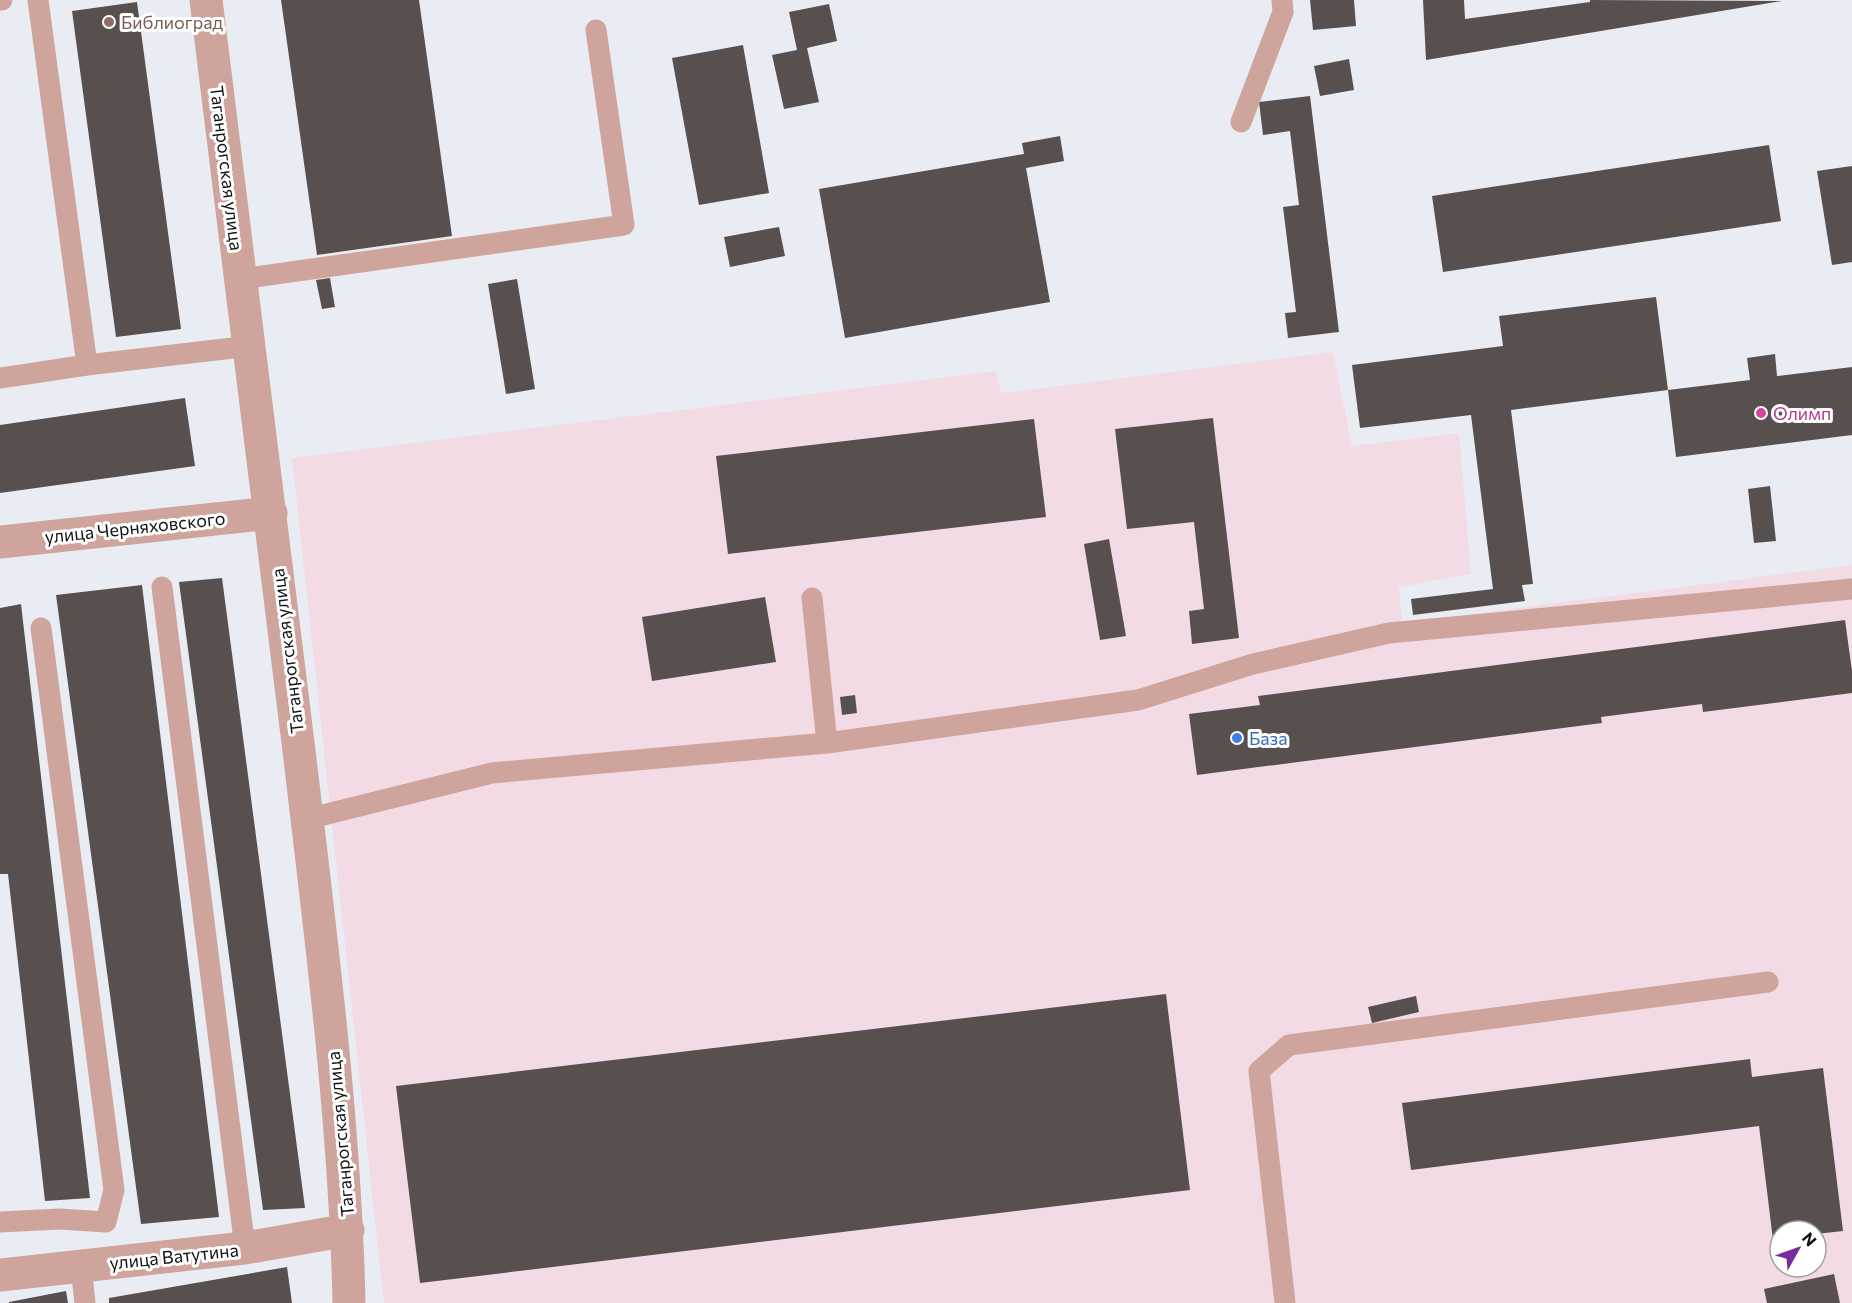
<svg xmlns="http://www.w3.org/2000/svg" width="1852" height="1303" viewBox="0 0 1852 1303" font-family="Commissioner,sans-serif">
	<rect width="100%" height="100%" fill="#e9edf3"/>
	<path fill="#f3dbe5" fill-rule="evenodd" d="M1333 352 1352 446 1459 433 1471 574 1399 587 1402 623 1852 565V1303H384L292 458 996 371 1001 393ZM1780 1231H1816V1267H1780Z"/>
	<path fill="#57504e" d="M281 0H419L452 236 317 255Z
		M1310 0H1354L1356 26 1313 30Z
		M1423 0H1464L1465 19 1590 2V0L1782 1 1426 60Z
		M137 2 181 329 116 337 72 11Z
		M829 4 837 41 807 48 819 102 784 109 772 55 797 50 789 12Z
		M743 45 769 193 699 205 672 58Z
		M1349 59 1354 90 1320 96 1314 66Z
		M1310 96 1339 332 1288 338 1285 313 1296 312 1283 207 1299 205 1290 131 1263 135 1259 102Z
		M1060 136 1064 161 1026 168 1050 302 845 338 819 189 1024 154 1022 143Z
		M1769 145 1781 221 1443 272 1432 196Z
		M1852 166V262L1832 265 1817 171Z
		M779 227 785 256 730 267 724 237Z
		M330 278 335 307 322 309 316 280Z
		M517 279 535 389 506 394 488 284Z
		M1656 297 1668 390 1750 380 1747 358 1775 354 1777 376 1852 367V435L1676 457 1668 390 1511 410 1533 584 1522 585 1525 601 1413 615 1411 599 1493 589 1471 415 1360 428 1352 365 1503 346 1499 316Z
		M185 398 195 466 0 493V425Z
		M1213 418 1239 638 1192 644 1189 611 1204 609 1194 522 1127 529 1115 429Z
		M1034 419 1046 517 728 554 716 456Z
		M1770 486 1776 541 1754 543 1748 489Z
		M1109 539 1126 636 1100 640 1084 544Z
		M222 578 305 1208 263 1210 179 582Z
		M142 585 219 1217 141 1224 56 595Z
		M765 597 776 662 652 681 642 617Z
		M21 604 90 1198 45 1201 8 874H0V608Z
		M1845 620 1852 671V693L1703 712 1702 704 1601 717 1602 723 1197 775 1189 714 1260 705 1258 696Z
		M855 695 857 713 842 715 840 697Z
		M1166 994 1190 1190 420 1283 396 1086Z
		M1416 996 1419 1012 1372 1023 1368 1007Z
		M1750 1059 1752 1077 1823 1068 1843 1231 1816 1234V1231H1780V1239L1773 1240 1759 1126 1411 1170 1402 1103Z
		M287 1267 292 1303H109V1298Z
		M1834 1274 1840 1303H1767L1764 1289Z
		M66 1291 68 1303H9V1302Z"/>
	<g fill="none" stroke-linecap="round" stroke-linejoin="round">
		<path stroke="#cea49c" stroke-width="21" d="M0 0H2
			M38 0 87 365
			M1241 122 1283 12 1282 0
			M241 279 624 225 596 30
			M0 378 87 365 250 346
			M162 587 245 1248
			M812 598 827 743
			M307 819 492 773 827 743 1138 700 1253 664 1389 633 1852 589
			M0 1222 60 1219 106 1222 114 1190 41 628
			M81 1266 85 1303
			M1285 1303 1259 1071 1289 1045 1768 982"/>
		<path stroke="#cea49c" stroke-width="33" d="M206 0C238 253 270 506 300 759 321 939 345 1121 349 1303
			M0 542 271 513
			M0 1275 245 1248 348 1230"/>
	</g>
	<circle fill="#8d6e63" stroke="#fff" stroke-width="2" cx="109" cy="22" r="6"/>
	<circle fill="#d1479c" stroke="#fff" stroke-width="2" cx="1761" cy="413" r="6"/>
	<circle fill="#3f7fe0" stroke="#fff" stroke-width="2" cx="1237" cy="738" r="6"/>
	<g text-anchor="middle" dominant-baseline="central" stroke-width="6" stroke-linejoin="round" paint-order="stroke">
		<g font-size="18" fill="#785e54" stroke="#fff" text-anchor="start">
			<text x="121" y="22">Библиоград</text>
		</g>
		<g font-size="18" fill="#121315" stroke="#fff">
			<text transform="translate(227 168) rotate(83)">Таганрогская улица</text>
			<text transform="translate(135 527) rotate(-6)">улица Черняховского</text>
			<text transform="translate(287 651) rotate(-97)">Таганрогская улица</text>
			<text transform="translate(340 1134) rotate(-95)">Таганрогская улица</text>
			<text transform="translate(174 1256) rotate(-6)">улица Ватутина</text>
		</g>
		<g font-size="18" fill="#b23c85" stroke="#fff" text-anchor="start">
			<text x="1773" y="413">Олимп</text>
		</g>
		<g font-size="18" fill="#366cbe" stroke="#fff" text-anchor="start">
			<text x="1249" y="738">База</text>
		</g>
	</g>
	<g transform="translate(1798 1249) rotate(50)"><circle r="28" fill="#ffffff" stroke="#a0a1a1" stroke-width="1.5"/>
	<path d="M0-4.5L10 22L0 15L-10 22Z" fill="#792c9d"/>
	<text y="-9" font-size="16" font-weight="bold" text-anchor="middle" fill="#121315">N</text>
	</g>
</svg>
